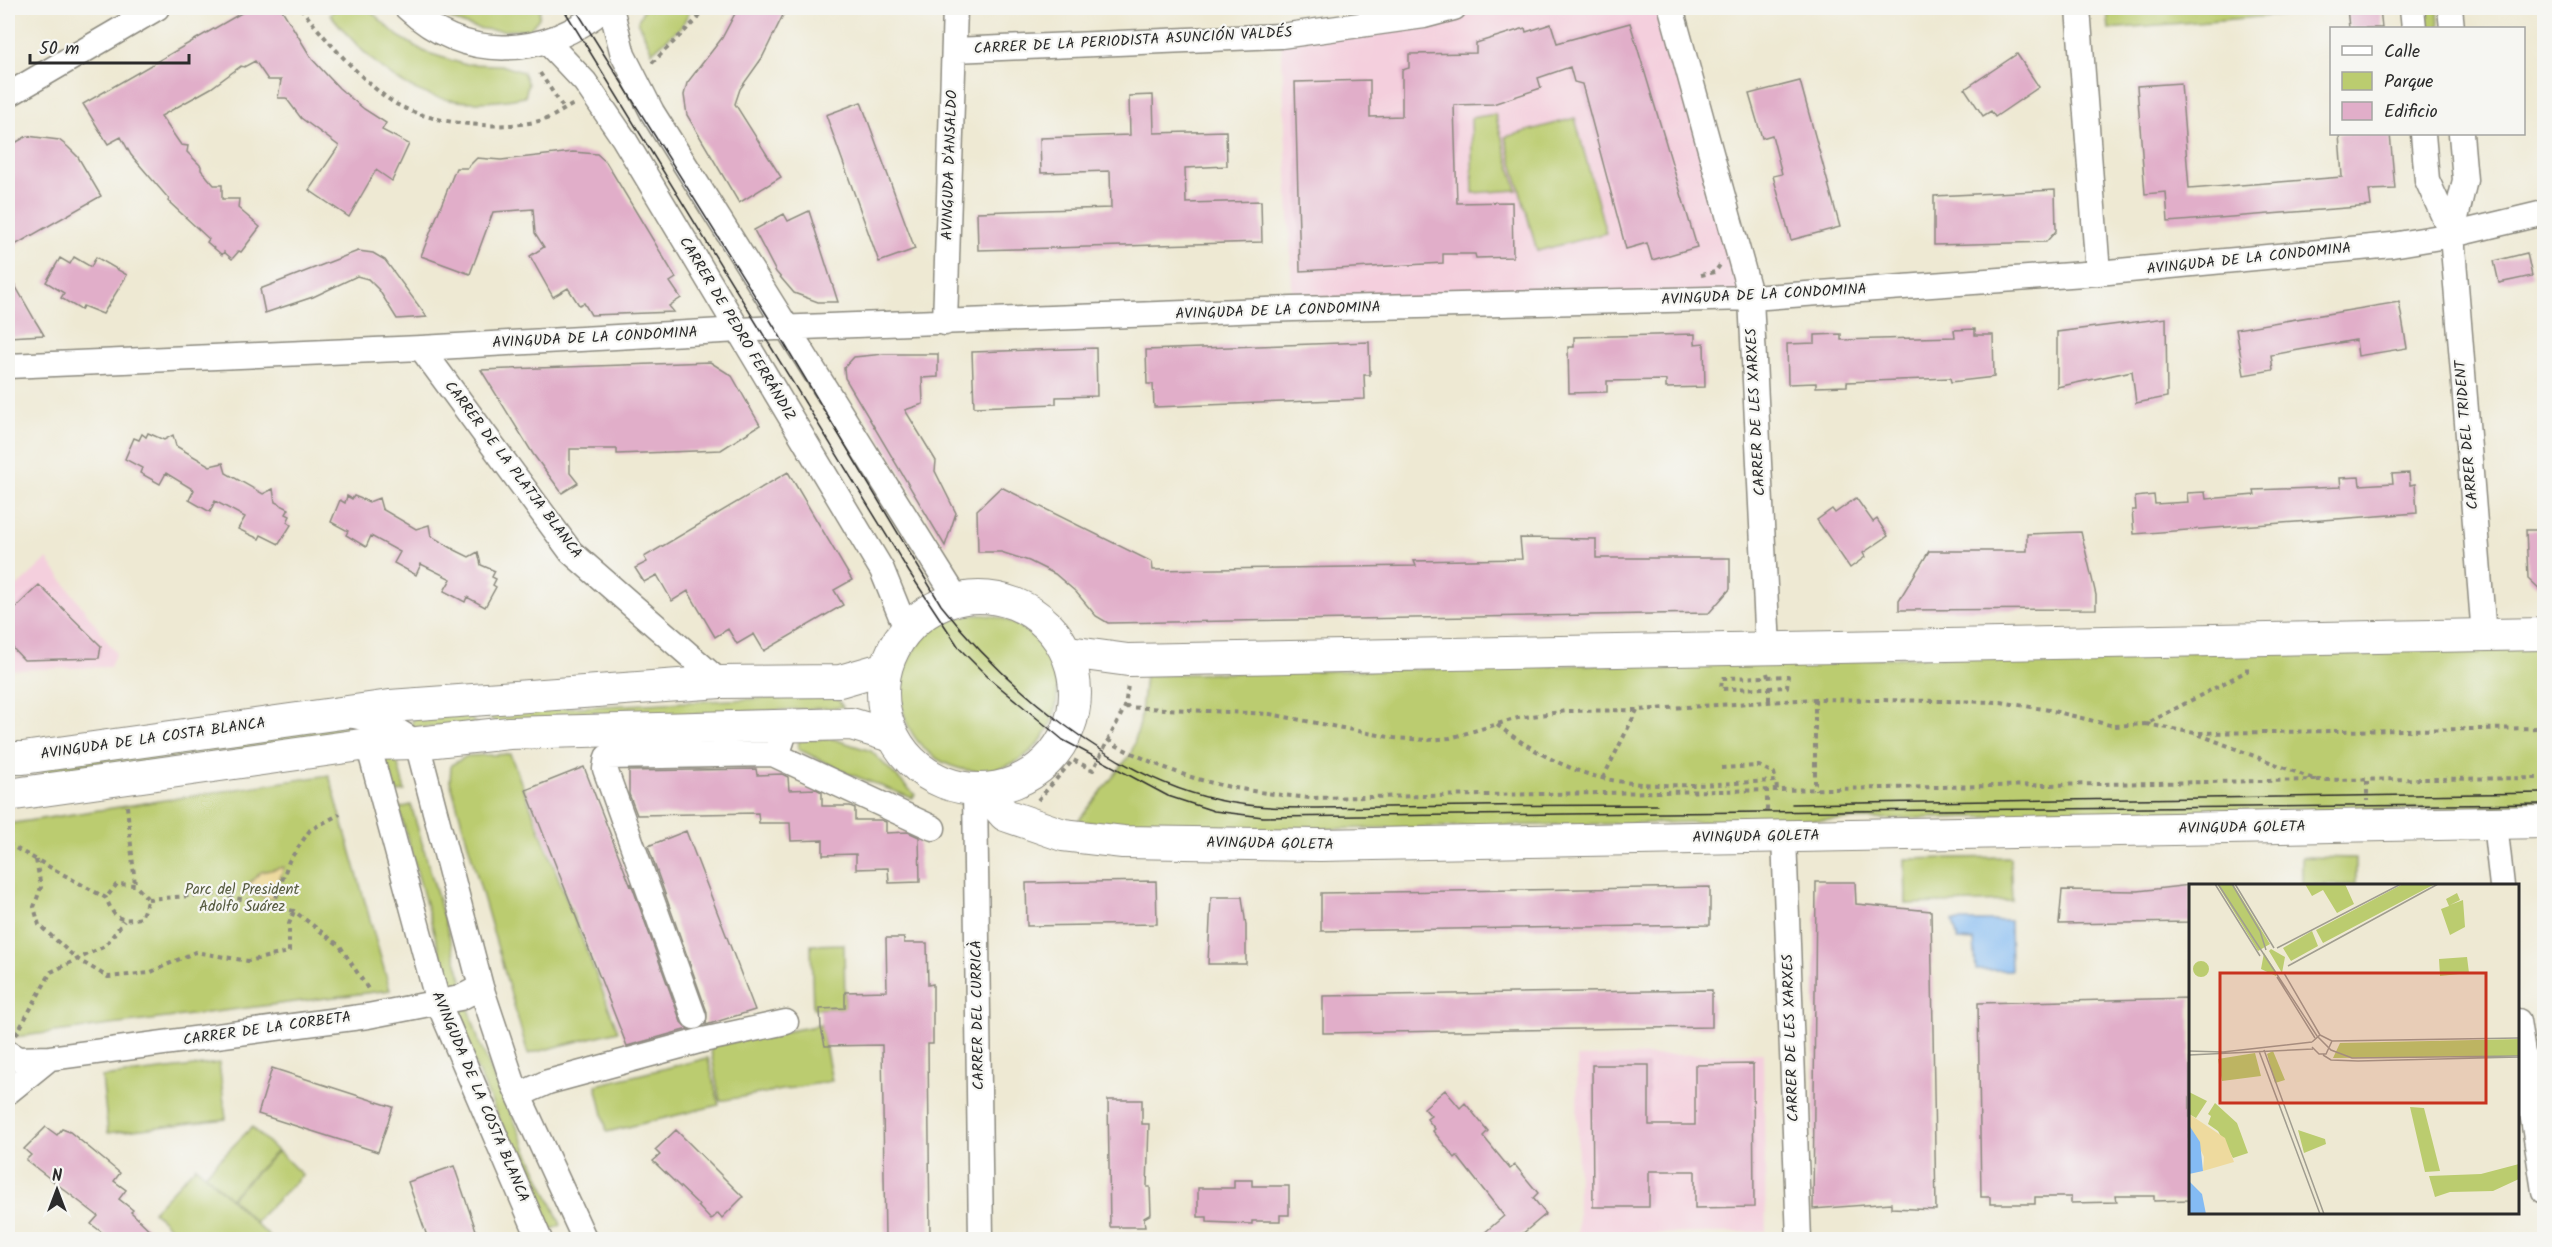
<svg xmlns="http://www.w3.org/2000/svg" width="2552" height="1247" viewBox="0 0 2552 1247" font-family="Kalam,sans-serif">
	<rect width="100%" height="100%" fill="#f6f6f2"/>
	<filter id="ink" filterUnits="userSpaceOnUse"><feTurbulence type="fractalNoise" baseFrequency=".0167" numOctaves="2"/><feDisplacementMap in="SourceGraphic" scale="12" xChannelSelector="R" yChannelSelector="G"/><feConvolveMatrix kernelMatrix="1 2 1 2 8 2 1 2 1" color-interpolation-filters="sRGB"/></filter>
	<filter id="wash" filterUnits="userSpaceOnUse"><feTurbulence type="fractalNoise" baseFrequency=".008" numOctaves="4" result="noise"/><feDisplacementMap in="SourceGraphic" scale="24" xChannelSelector="R" yChannelSelector="G"/><feGaussianBlur stdDeviation="1.35" result="paint"/><feColorMatrix in="noise" values="0 0 0 0 0 0 0 0 0 0 0 0 0 0 0 0 0 1.4 0 .05"/><feComposite in="paint" operator="in"/></filter>
	<g filter="url(#wash)">
		<rect width="100%" height="100%" fill="#eee9d3"/>
		<path fill="#f4cfdd" d="M1454 8H1671L1751 298 1293 309 1281 36Z
			M47 559 116 653 110 667 8 670V595Z
			M1763 1053 1766 1232 1578 1235 1577 1057Z"/>
		<path fill="#bbcc6f" stroke="#737c4d" stroke-width="1.5" d="M337 8H367L398 36 425 52 463 64 501 65 523 72 528 84 525 97C431 115 388 85 330 14Z
			M431 8H540L539 18 530 29C489 33 467 30 431 8Z
			M644 8H691L682 26 652 52 638 21Z
			M2107 8H2372L2109 29Z
			M2425 8H2438L2439 28H2427Z
			M1495 114 1517 190 1473 193 1471 118Z
			M1575 118 1606 233 1537 251 1505 137Z
			M901 693a78 78 0 1 1 156 0a78 78 0 1 1-156 0Z
			M2544 643V807L1153 832 1078 821 1131 754 1140 723 1145 675Z
			M835 695 843 707 497 724 482 712Z
			M466 713 477 724 415 728 411 725 414 717Z
			M357 723 358 733 48 776 38 767Z
			M833 739 871 751 915 795 912 798 847 773 798 749 799 740Z
			M395 753 405 791 393 793 381 754Z
			M510 754 618 1031 528 1054 450 781 451 765 467 756Z
			M329 775 390 990 15 1037 8 997V824Z
			M411 805 464 987 452 996 399 808Z
			M2010 857 2012 901 1906 904 1905 859Z
			M2302 857 2356 858V885H2302Z
			M844 944 845 1008 813 1009 811 945Z
			M468 1005 480 1045 561 1225 549 1231 468 1049 456 1010Z
			M821 1025 832 1081 720 1101 710 1046Z
			M708 1058 719 1105 607 1132 596 1085Z
			M219 1063 226 1119 108 1133 102 1077Z
			M252 1127 277 1151 230 1198 205 1174Z
			M278 1151 302 1175 255 1222 231 1198Z
			M196 1166 272 1239H182L153 1211Z"/>
		<path fill="#eeda9e" stroke="#8c8264" stroke-width="1.5" d="M284 867 273 899 240 892 261 872Z"/>
		<path fill="#84bbf3" stroke="#58738f" stroke-width="1.5" d="M1953 921H2010L2011 970H1976L1974 941 1958 940Z"/>
		<g id="blocks">
			<path fill="#e1aec9" d="M250 8H281L312 59 339 88 364 109 386 123 382 130 409 144 392 181 376 170 349 217 309 190 339 146 301 118 286 98H278L281 80H268L255 61 244 67 241 66 211 88 161 116 181 145 188 146 187 152 201 166V170L214 185H222V199H239L238 208 260 227 241 252 239 251 232 259 224 252 222 255 207 242 209 239 168 201 169 199 131 155 121 137 108 144 83 104Z
				M738 8H785V11L762 58 740 89 735 104 781 177 739 203 687 115 684 95 687 83 722 38Z
				M2347 8H2380L2382 28H2349Z
				M1630 23 1697 247 1652 260 1647 243 1626 249 1582 84 1574 82 1570 67 1538 78 1541 88 1493 104 1454 105 1457 203 1512 202 1513 257 1476 258 1475 254H1443V263L1300 271 1295 82 1370 80V117L1402 116V70L1409 68V54L1476 53V43L1525 28 1526 32 1551 24 1557 43Z
				M2017 54 2039 87 1995 117 1991 111 1983 116 1965 89Z
				M1800 81 1840 227 1791 240 1773 176 1782 174 1772 135 1762 138 1749 94Z
				M2181 83 2189 189 2342 177 2339 134H2390L2395 189 2369 190 2371 206 2168 222 2166 192 2145 194 2137 86Z
				M1153 95 1154 133 1226 131 1227 166 1185 168 1186 203 1261 201 1262 242 978 250 977 212 1111 208 1110 171 1041 173 1040 138 1130 135 1129 96Z
				M861 102 915 249 879 262 826 115Z
				M27 136 59 140 68 147 78 157 101 196 8 249V147Z
				M573 152 597 154 606 162 676 278 670 282 681 298 669 306 674 312 591 315 584 303 579 305 568 288 553 297 530 256 544 247 535 233 533 209 493 212 470 274 421 256 456 168H467L477 158 501 160Z
				M2055 190 2056 231 2046 242 1934 245V196Z
				M809 211 838 302H818L794 293 776 272 754 230 784 214 788 221Z
				M358 251 373 253 385 260 427 317 397 319 379 290 368 279 357 276 313 297 265 313 260 289Z
				M2527 253 2532 276 2499 283 2494 261Z
				M74 257 91 267 96 257 127 275 103 314 83 306 81 310 61 298 64 293 46 282 60 258 70 264Z
				M8 273 36 322 44 335 8 337Z
				M2399 302 2407 348 2358 356 2356 340 2271 355 2273 370 2244 375 2236 329Z
				M2166 318 2167 397 2136 403 2132 371 2057 387V332Z
				M1975 329V335H1993L1994 377 1951 382 1950 378 1847 382V386L1816 387V383L1788 384 1787 344 1815 343V335L1841 334V340L1955 337 1954 330Z
				M1695 334V344L1704 343 1705 387 1666 388V380L1607 381V392L1569 393 1568 347H1574V337Z
				M1369 342 1370 375H1364L1365 399 1154 407 1153 384H1147L1146 350Z
				M1096 348 1097 396 1056 397V404L974 407 972 352Z
				M884 354H938V377L922 378 923 404 905 410 936 461 935 471 956 513 945 546 845 378 844 368 854 357Z
				M710 362 732 376 760 425 721 450 617 454V449H570V473L578 483 562 493 533 454 481 370Z
				M148 433 164 440 173 435 176 446 210 466 223 463 226 473 263 494 273 489 275 502 289 509 286 514 290 516 287 522 291 525 279 544 261 535 259 539 238 529 245 517 215 501 210 512 189 500 194 490 166 473 160 484 140 473 142 468 125 459 134 438 139 440 142 434 146 437Z
				M788 472 852 580 834 590 843 605 764 651 754 634 737 644 728 629 715 637 688 591 672 601 657 575 644 582 635 568 647 562 644 557Z
				M2409 473 2410 485 2415 484 2417 513 2134 534 2132 510H2136L2135 497 2154 495 2155 504 2188 502 2187 493 2205 492 2206 499 2255 495 2254 490 2341 487 2340 478 2359 477 2360 485 2393 483 2392 474Z
				M1001 487 1152 562 1153 570 1416 566 1414 561 1522 559 1520 538 1596 539V558H1730V589L1709 613 1108 623 1096 616 1076 592 1055 574 1029 561 1001 552H978L977 510Z
				M347 496 352 499 354 496 369 502 379 498 382 509 416 529 429 525 431 536 455 550 469 557 478 552 481 565 495 571 492 577 496 579 493 585 496 587 485 607 467 597 465 602 444 591 451 579 421 564 416 575 394 563 400 552 371 536 366 547 346 535 348 531 331 522 340 500 345 503Z
				M1856 498 1873 522 1877 519 1888 536 1863 553 1865 557 1850 568 1817 520 1832 509 1835 513Z
				M2526 530H2544V593L2528 578Z
				M2081 532 2096 595V609L1899 610V600L1929 551H2027V534Z
				M39 585 101 646 99 658 24 660 8 643V615Z
				M584 767 631 887V883L681 1022 688 1029 627 1046 526 790Z
				M756 769 757 775 782 774 788 777 789 790 816 789 822 792V806H850L855 808V820H881L886 822V833L908 832 919 837 920 882 889 883 888 868 856 869V854L823 855V840L791 841 790 823H759L758 813 637 815 629 794V771Z
				M686 831 755 1010 706 1025 707 1012 648 846Z
				M1156 881 1157 924 1027 926 1026 883Z
				M1816 882H1855L1856 904 1931 911 1936 1210 1891 1208V1203L1813 1209Z
				M2190 885V922L2059 924 2062 890 2138 891Z
				M1710 887V925L1321 931V893Z
				M1211 897H1242L1246 926V964H1208Z
				M886 938H904V943H927L928 985 933 984V1044H928L930 1238H885L882 1045 825 1046 821 1028 820 1009 845 1008V992L887 991Z
				M1712 990V1027L1323 1033V996Z
				M2190 998V1200L2154 1201V1196H2116L2117 1202 2071 1203V1197H2035V1204H1990V1197H1981L1978 1003Z
				M1753 1064 1754 1207 1695 1208V1171H1649V1207H1593L1592 1065H1649V1125H1695V1065Z
				M272 1068 393 1107 378 1152 258 1114Z
				M1445 1090 1460 1108 1465 1103 1488 1131 1483 1136 1510 1169 1515 1165 1538 1193 1533 1198 1546 1214 1521 1235 1483 1234 1504 1216 1457 1156 1455 1158 1433 1131 1435 1129 1427 1119 1431 1116 1424 1108Z
				M1108 1100H1142V1124H1149L1147 1187H1150L1151 1214 1144 1218 1145 1227H1110Z
				M46 1127 57 1135 62 1129 70 1132 120 1173 114 1181 126 1190 119 1199 133 1210 131 1212 159 1239H111L91 1224 98 1216 26 1160 31 1155 24 1149Z
				M676 1130 743 1197 722 1218 718 1213 711 1220 698 1206 699 1205 653 1161 660 1155 655 1150Z
				M454 1166 479 1239H428L408 1182Z
				M1234 1180H1252V1186H1289V1215H1280V1221H1252V1224L1207 1222V1217H1198V1188H1234Z"/>
		</g>
	</g>
	<g filter="url(#ink)">
		<use href="#blocks" fill-opacity="0" stroke="#8c8a7f" stroke-width="1.5"/>
		<g fill="none" stroke-linecap="round" stroke-linejoin="round">
			<defs>
				<path id="minor" d="M407 8C466 63 545 58 605 8
					M611 8 623 55 652 112 957 599
					M1671 8 1751 298 1768 648
					M2078 8 2098 273
					M2412 8 2414 28
					M2450 8 2452 28
					M547 42 585 82 624 139 882 570 906 629
					M954 50 1281 36 1424 16 1454 8
					M8 95 157 8
					M2423 134 2427 180 2452 235
					M2461 134 2465 180 2452 235 2484 636
					M945 323 955 8
					M421 348 571 552 720 682
					M8 366 421 348 775 328 1293 309 1751 298 2098 273 2392 245 2452 235 2544 213
					M354 716 383 722 417 743 481 987 513 1083 585 1240
					M368 744 438 1002 540 1240
					M773 754 933 828
					M975 790 981 1240
					M2495 823 2502 886
					M1784 836 1799 1240
					M694 1017 605 769 607 757 773 754 780 747 787 726
					M2518 1021 2544 1191
					M8 1053 18 1059 50 1058 368 1016 460 998 481 987
					M8 1092 50 1058
					M519 1095 548 1082 703 1040 786 1022"/>
				<path id="major" d="M883 693a96 96 0 1 1 192 0a96 96 0 1 1-192 0Z
					M1069 652 1128 660 2544 634
					M8 758H23L390 706 720 682 840 681 885 668
					M983 790 1005 815 1063 835 1123 842 1320 845 2544 822
					M8 795 368 744 417 743 509 733 851 724 891 736"/>
			</defs>
			<use href="#minor" stroke="#8c8a7f" stroke-width="27"/>
			<use href="#major" stroke="#8c8a7f" stroke-width="34"/>
			<path stroke="#8c8a7f" stroke-width="4" stroke-dasharray="4.5 4.5" stroke-linecap="butt" d="M301 8C319 33 371 91 398 105 435 125 503 131 543 120 554 117 565 108 576 103
				M548 8 550 16
				M652 63 702 14 705 8
				M540 73 564 109
				M1701 275 1715 272 1720 265
				M1767 673 1768 677 1722 678 1721 689 1769 688V700
				M1768 677 1788 676 1787 687 1769 688
				M1815 699V790
				M1125 707 1270 714 1394 738 1429 740 1450 738 1518 718 1567 711 1637 710 1815 699 2001 702 2049 710 2114 726 2146 724 2247 671V665
				M2146 724 2195 733 2316 780 2544 778
				M1497 725C1528 748 1564 769 1602 778 1658 791 1719 783 1776 781L1777 790 2316 780
				M2199 733 2544 728
				M1108 740C1119 748 1132 753 1145 759 1200 785 1250 792 1310 798L1777 790
				M1721 768 1759 766 1774 773 1776 781
				M1603 778 1637 710
				M2367 781V801
				M1038 800 1073 760 1093 770 1125 707 1128 685
				M127 806 135 885
				M1767 811V790
				M8 844 106 898C115 919 118 922 141 918L148 899 135 885 117 884 106 898
				M36 860 41 887 34 907 39 925 77 959 108 977 149 973 195 952 248 961 289 952V924L294 911
				M148 899 218 894 294 911 340 946 370 992
				M273 906 289 861 310 830 340 814
				M16 1035 51 972 105 946 124 921"/>
			<use href="#minor" stroke="#fff" stroke-width="24"/>
			<use href="#major" stroke="#fff" stroke-width="32"/>
			<path stroke="#2b2b2b" stroke-width="1.5" d="M563 8 909 572 960 649 990 679 1063 740 1168 796 1214 811 1263 817 2544 804
				M575 8 775 328 941 605C1006 688 1113 777 1218 800 1271 812 1331 807 1385 807 1476 806 1566 805 1657 805
				M1792 804 2544 793"/>
		</g>
	</g>
	<g text-anchor="middle" dominant-baseline="central" stroke-width="4.5" stroke-linejoin="round" paint-order="stroke">
		<g font-size="15" fill="#2b2b2b" stroke="#f6f6f2">
			<text transform="translate(1133 41) rotate(-3)">CARRER DE LA PERIODISTA ASUNCIÓN VALDÉS</text>
			<text transform="translate(950 165) rotate(-88)">AVINGUDA D'ANSALDO</text>
			<text transform="translate(2249 259) rotate(-6)">AVINGUDA DE LA CONDOMINA</text>
			<text transform="translate(1764 295) rotate(-3)">AVINGUDA DE LA CONDOMINA</text>
			<text transform="translate(1278 311) rotate(-2)">AVINGUDA DE LA CONDOMINA</text>
			<text transform="translate(737 329) rotate(59)">CARRER DE PEDRO FERRÁNDIZ</text>
			<text transform="translate(595 338) rotate(-3)">AVINGUDA DE LA CONDOMINA</text>
			<text transform="translate(1756 412) rotate(-93)">CARRER DE LES XARXES</text>
			<text transform="translate(2467 435) rotate(-95)">CARRER DEL TRIDENT</text>
			<text transform="translate(513 470) rotate(53)">CARRER DE LA PLATJA BLANCA</text>
			<text transform="translate(153 739) rotate(-8)">AVINGUDA DE LA COSTA BLANCA</text>
			<text transform="translate(2242 828) rotate(-1)">AVINGUDA GOLETA</text>
			<text transform="translate(1756 837) rotate(-1)">AVINGUDA GOLETA</text>
			<text transform="translate(1270 844) rotate(1)">AVINGUDA GOLETA</text>
			<text transform="translate(978 1015) rotate(-91)">CARRER DEL CURRICÀ</text>
			<text transform="translate(267 1029) rotate(-8)">CARRER DE LA CORBETA</text>
			<text transform="translate(1791 1038) rotate(-92)">CARRER DE LES XARXES</text>
			<text transform="translate(480 1097) rotate(67)">AVINGUDA DE LA COSTA BLANCA</text>
		</g>
		<g font-size="15" fill="#565b3f" stroke="#f6f6f2">
			<text x="242" y="890">Parc del President<tspan x="242" dy="17">Adolfo Suárez</tspan></text>
		</g>
	</g>
	<g transform="translate(2189 884)">
		<rect width="330" height="330" fill="#eee9d3"/>
		<path d="M28 0H44L81 60 69 67ZM116 0H156L165 20 148 29 134 6 123 12ZM214 0H246L134 59 127 46ZM268 9 271 16 261 21 274 16 276 43 261 51 252 25 260 22 257 15ZM123 47 129 62 102 77 94 64ZM82 65 96 73 93 89 80 67ZM75 69 88 89 87 92 72 85ZM278 73 280 89 251 92 250 75ZM4 85a8 8 0 1 1 16 0a8 8 0 1 1-16 0ZM330 155V172L144 174 151 159ZM84 167 96 196 86 199 78 170ZM66 169 72 192 33 197 29 175ZM0 208 18 217 7 234 0 230ZM26 219 48 239 59 269 44 274 29 247 19 240 22 232 19 230ZM221 223 235 224 251 287 236 288ZM109 246 136 255 137 260 115 269ZM330 280V295L304 307 261 308 246 313 240 292 292 290Z" fill="#bbcc6f"/>
		<path d="M0 230 36 254 45 278 14 287 15 273 0 241Z" fill="#eeda9e"/>
		<path d="M0 241 11 258 14 287 0 290ZM0 297 13 310 17 330H0Z" fill="#84bbf3"/>
		<path fill="none" stroke="#a09d90" stroke-width="1.5" d="M26 0 71 72M29 0 128 152 142 166 163 174 330 172M43 0 71 47 77 66M46 0 85 64M88 64 212 0M99 82 249 0M95 89 131 151M88 93 126 154M143 157 330 154M123 158 131 151 143 157M123 163 130 170H137L143 157M75 166 135 330M0 167 34 168 123 158M70 167 131 330M0 171 124 165M134 171 142 176 169 177 330 173"/>
		<path fill="#c8321e" fill-opacity="0.15" stroke="#c8321e" stroke-width="3" d="M31 89H297V219H31Z"/>
		<rect width="330" height="330" fill="none" stroke="#2b2b2b" stroke-width="3"/>
	</g>
	<rect width="2552" height="1247" fill="none" stroke="#f6f6f2" stroke-width="30"/>
	<rect x="2330" y="27" width="195" height="108" fill="#f6f6f2" stroke="#a5a5a2" stroke-width="1.5"/>
	<rect x="2342" y="46" width="30" height="9" fill="#ffffff" stroke="#a5a5a2" stroke-width="1.5"/>
	<text x="2384" y="57" font-size="18" fill="#2b2b2b">Calle</text>
	<rect x="2342" y="72" width="30" height="18" fill="#bbcc6f" stroke="#a5a5a2" stroke-width="1.5"/>
	<text x="2384" y="87" font-size="18" fill="#2b2b2b">Parque</text>
	<rect x="2342" y="102" width="30" height="18" fill="#e1aec9" stroke="#a5a5a2" stroke-width="1.5"/>
	<text x="2384" y="117" font-size="18" fill="#2b2b2b">Edificio</text>
	<g transform="translate(57 1190)" stroke="#f6f6f2" stroke-width="4.5" paint-order="stroke">
	<path d="M0-4.5L10 22L0 15L-10 22Z" fill="#2b2b2b"/>
	<text y="-9" font-size="16" font-weight="bold" text-anchor="middle" fill="#2b2b2b">N</text>
	</g>
	<path d="M30 54v9h159v-9" fill="none" stroke="#2b2b2b" stroke-width="3"/>
	<text x="39" y="54" font-size="18" fill="#2b2b2b" stroke="#f6f6f2" stroke-width="4.5" paint-order="stroke">50 m</text>
</svg>
